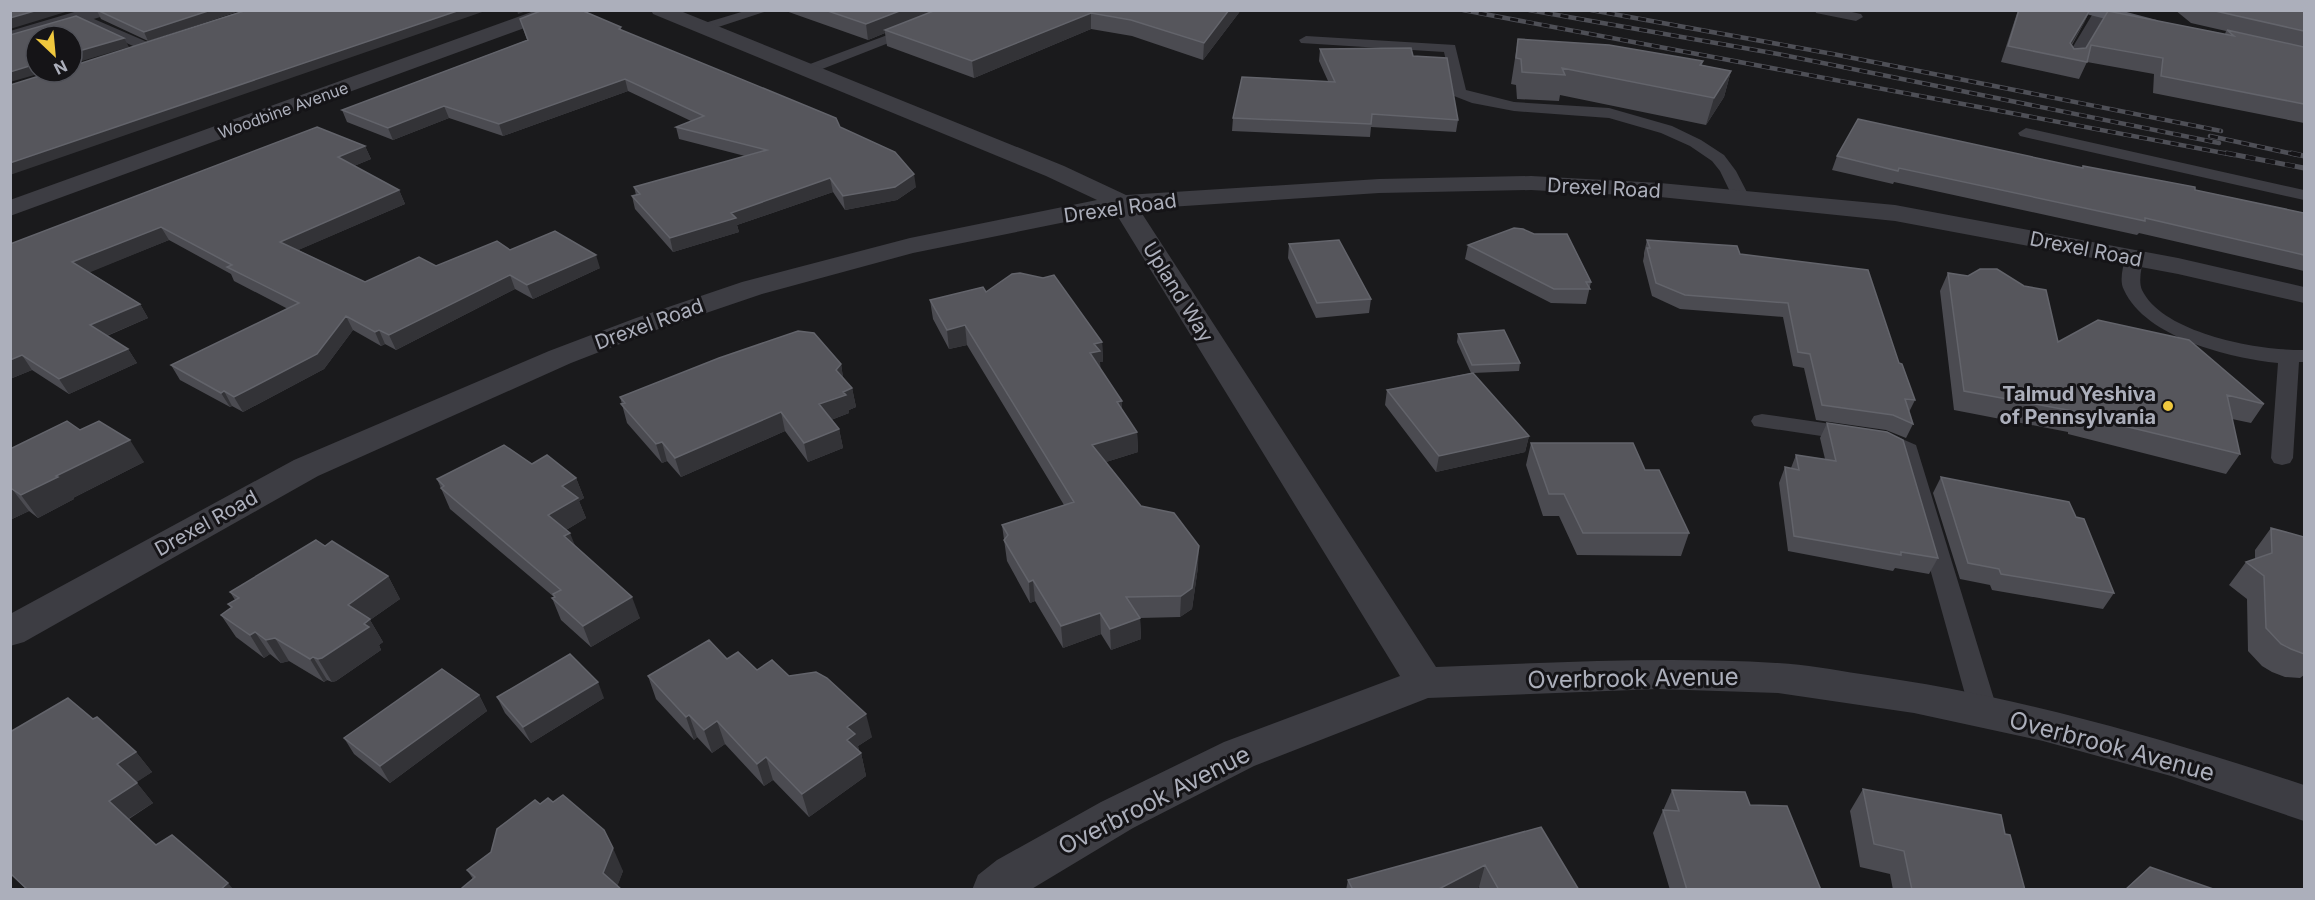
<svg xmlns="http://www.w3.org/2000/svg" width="2315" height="900" viewBox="0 0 2315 900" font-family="Inter,sans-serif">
	<rect width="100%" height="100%" fill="#1a1a1c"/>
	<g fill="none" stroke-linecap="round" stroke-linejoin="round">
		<path fill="#3d3d43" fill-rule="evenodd" d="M748 10H770L703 32 696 28 698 25Z
			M954 10H973L812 73H802L800 70 802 67Z
			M1815 10H1843L1861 14 1863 17 1856 21 1816 13Z
			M2095 10 2107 12 2077 63H2067L2065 60Z
			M80 13 152 44 154 47 152 50H142L75 20 73 17Z
			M1306 36 1455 45 1466 90 1514 102 1609 108 1672 126 1701 140 1724 155 1736 171 1750 198 1747 202H1735L1720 171 1712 161 1690 146 1661 133 1609 118 1514 111 1472 103 1454 96 1444 52 1301 43 1299 40Z
			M2026 128 2304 190V200L2020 136 2018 133Z
			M2134 252 2140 254 2143 258C2142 268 2138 280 2142 290 2163 334 2261 351 2304 350V362H2299L2293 458 2290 463 2282 465 2274 463 2271 458 2278 363C2230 358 2146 338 2124 290 2119 281 2123 268 2125 258L2128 254Z
			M1762 414 1886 432 1916 445 1998 712 1994 720 1984 723 1974 720 1970 712 1898 454 1881 445 1754 426 1751 421 1754 416Z"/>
		<path fill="#3d3d43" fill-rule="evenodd" d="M81 10H113L111 14 10 43V31Z
			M537 10H565L563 14 10 216V200Z
			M651 10H678L1064 166 1126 195 1379 179 1531 176 1660 183 1895 205 2178 258 2304 287V303L2178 274 1895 221 1660 197 1531 190 1379 193 1139 209 1436 667C1549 663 1662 656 1776 663 1804 664 1833 670 1861 674 2013 695 2159 737 2304 785V821L2171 776 2043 741 1914 713 1778 693 1658 689 1428 698 1254 766 1133 828 1030 890H972L978 875 997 860 1101 802 1224 742 1400 676 1115 212 913 253 762 294 656 330 571 363 318 476 24 642 10 646V614L294 460 549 351 636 318 742 282 910 238 1097 200 1046 176 653 14Z"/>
		<path fill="#575860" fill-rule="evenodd" d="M2084 10H2119L2157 20 2160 24 2157 28 2150 30 2086 14Z"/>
		<defs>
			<path id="rail-far1" d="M1463 10 2234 155
				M1529 10 1778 54 2219 143
				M1591 10 1833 54 2221 131
				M2210 136 2298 155"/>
			<path id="rail" d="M2226 153 2304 168
				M2291 153 2304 156"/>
		</defs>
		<use href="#rail-far1" stroke="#4e4f56" stroke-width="4.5"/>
		<use href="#rail" stroke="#4e4f56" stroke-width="5"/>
		<use href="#rail-far1" stroke="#151417" stroke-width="3" stroke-dasharray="8" stroke-linecap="butt"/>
		<use href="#rail" stroke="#151417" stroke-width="4" stroke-dasharray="10" stroke-linecap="butt"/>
	</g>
	<path fill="#4b4b51" d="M242 10 148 41 101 19 97 11Z
		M783 10H1241L1203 60 1132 36 1091 29 974 78 887 46 885 33 868 40Z
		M2018 10H2090L2084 23 2072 45 2074 49 2086 48 2108 11 2225 34 2226 31 2191 23 2175 10H2304V123L2153 93 2154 74 2087 62 2079 79 2001 62Z
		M520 19 621 27V30L840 127 916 187 897 200 845 210 833 192 737 225 739 232 673 252 635 209 632 196 636 195 634 187 745 156 679 139 676 127 691 121 628 91 503 136 449 118 393 140 347 122 342 110 527 40Z
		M1518 39 1703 61 1702 65 1731 71 1724 97 1706 125 1560 95 1559 101 1517 99 1516 85 1511 84Z
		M1320 49 1413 56 1458 120 1456 132 1371 127 1370 137 1232 131 1233 118 1328 81 1319 61Z
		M365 146 371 159 354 166 399 190 405 204 298 250 365 282 510 250 600 268 533 299 515 289 396 350 385 344 381 346 353 330 324 369 243 412 232 406 230 407 180 380 171 365 288 309 234 281 231 274 169 240 89 272 140 304 148 318 107 336 128 349 137 363 69 394 32 370 10 379V244Z
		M1837 156 2082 168 2083 166 2304 213V271L2139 233 2137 235 1894 182 1893 184 1832 170Z
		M1647 240 1740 254 1899 363 1915 400 1909 412 1913 424 1906 438 1886 430 1816 420 1804 368 1793 366 1783 317 1680 309 1652 296 1643 261 1644 256V253Z
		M1289 244 1371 299 1369 313 1316 318 1288 258Z
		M1468 245 1591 282 1586 304 1551 303 1465 259Z
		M1948 273 2058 342 2264 404 2251 423 2232 419 2240 454 2226 474 2068 434V432L1954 410 1940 291Z
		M986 292 1102 342 1103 362H1100V368L1122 410 1137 432 1138 452 1106 462 1141 506 1198 567 1192 609 1180 617 1140 618 1141 639 1111 650 1101 634 1063 648 1035 601 1030 603 1007 561 1002 525 1064 505 967 345 949 349 933 319 930 300Z
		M1458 334 1520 363 1519 371 1473 373 1529 436 1525 452 1436 472 1385 405 1387 390 1471 373 1457 342Z
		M841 364 843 378 852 388 856 407 849 410V413L831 420 839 429 843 448 808 462 785 431 681 477 667 461 662 463 627 423 620 397Z
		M1827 423 1938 558 1929 574 1895 568 1893 571 1788 551 1779 483 1785 467 1791 468 1796 455 1825 459 1820 438Z
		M80 430 144 462 73 498 74 499 38 518 29 511 10 520V449Z
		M1531 443 1689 533 1681 556 1577 555 1559 516H1543L1526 465Z
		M532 464 576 478 584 498 579 501 586 518 566 530 575 546 640 618 591 647 561 620 552 598 554 597 450 509 437 479Z
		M1941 477 2076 517 2114 593 2103 609 1992 590 1990 585 1960 579 1933 493Z
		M2271 528 2304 537V675L2300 678 2285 677 2272 672 2262 666 2248 651 2247 599 2229 585 2246 562 2255 559V550Z
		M325 546 388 576 400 599 370 620 383 642 379 645 381 650 336 681 332 682 327 680 324 682 289 661 281 663 270 654 264 658 236 637 221 615 231 608 228 604 235 600 230 592Z
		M727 659 757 670 789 676 872 737 858 746 859 751 861 753 866 776 809 817 773 780 764 786 725 744 712 753 697 737 694 740 656 699 648 676Z
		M479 695 487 711 390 783 354 754 344 738Z
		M497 697 604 698 531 743 505 713Z
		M93 719 136 752 152 772 136 782 153 803 129 819 156 845 234 890H27L10 874V732Z
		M1863 789 2005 834 2025 890H1893L1890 874 1860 867 1850 811Z
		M1672 790 1750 805 1821 890H1670L1653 833Z
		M540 804 623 871 617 886 622 890H463L462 888 473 879 467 870 491 852Z
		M1541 827 1579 890H1480L1479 887 1474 890H1346L1348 880Z"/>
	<path fill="#333337" d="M38 10H72L10 29V18Z
		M211 10H242L148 41 144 32Z
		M460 10H488L10 175V163Z
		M517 10H529L518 14Z
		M902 10H946L885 30V33L868 40 866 24Z
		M1229 10H1241L1203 60 1204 43Z
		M2090 10 2084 23 2063 59 2070 43Z
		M1091 13V29L974 78 972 61Z
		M124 38 129 47 72 64V53Z
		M36 64V72H45L10 82V72Z
		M1731 71 1724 97 1706 125 1714 98Z
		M625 79 628 91 503 136 499 124Z
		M444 106 449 118 393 140 388 128Z
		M365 146 371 159 344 170 338 157Z
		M914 174 916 187 897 200 845 210 843 196Z
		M830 178 833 192 737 225 739 232 673 252 670 238 731 213Z
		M399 190 405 204 287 255 280 242Z
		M161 227 169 240 81 276 72 262Z
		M596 255 600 268 533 299 527 285Z
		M510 275 515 289 396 350 389 335Z
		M140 304 148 318 99 339 90 325Z
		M346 316 353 330 324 369 243 412 234 397Z
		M965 325 967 345 949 349 947 330Z
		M379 330 385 344 381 346 375 332Z
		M1102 342 1103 362H1100L1101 371 1090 353 1094 344Z
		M128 349 137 363 69 394 59 379Z
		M22 355 32 370 10 379V360Z
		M841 364 844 383 836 370Z
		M852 388 856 407 849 410V413L823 423 819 404 843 392Z
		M224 391 232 406 230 407 221 393Z
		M1122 401V421L1117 402Z
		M781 412 785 431 681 477 675 458Z
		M839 429 843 448 808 462 804 443Z
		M1137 432 1138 452 1093 466 1092 445Z
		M1529 436 1525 452 1436 472 1439 456Z
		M130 440 144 462 73 498 74 499 38 518 21 495 56 476Z
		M662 442 667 461 662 463 656 444Z
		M576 478 584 498 579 501 586 518 556 536 548 515 562 486Z
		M12 489 29 511 10 520V490Z
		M570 533 578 553 564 536Z
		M1199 546 1198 567 1192 609 1180 617 1181 596Z
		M388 576 400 599 370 620 383 642 379 645 381 650 336 681 332 682 318 659 348 605Z
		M1033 580 1035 601 1030 603 1029 582Z
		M632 597 640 618 591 647 583 626Z
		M1100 613 1101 634 1063 648 1061 626Z
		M1140 618 1141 639 1111 650 1110 629Z
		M255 632 270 654 264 658 250 635Z
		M275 638 289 661 281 663 266 640Z
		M313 657 327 680 324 682 310 659Z
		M598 682 604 698 531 743 523 727Z
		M479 695 487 711 390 783 380 766Z
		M866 714 872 737 858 746 859 754 861 753 866 776 809 817 802 794 847 727Z
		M689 715 697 737 694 740 686 717Z
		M717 721 725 744 712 753 704 730Z
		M136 752 152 772 134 784 117 764Z
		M766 757 773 780 764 786 757 764Z
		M137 783 153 803 126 820 109 801Z
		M613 848 623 871 616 890 603 873Z
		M1485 865 1479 887 1474 890H1437Z
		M228 883 234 890H220Z"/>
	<path fill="#56565c" stroke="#63646b" stroke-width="1.5" d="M10 10H38L10 18Z
		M97 10H211L144 32Z
		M247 10H460L10 163V85L52 72H72V66Z
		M543 10H581L621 27 619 29 836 118 840 127 895 152 914 174 895 187 843 196 830 178 731 213 736 218 670 238 632 196 640 194 634 187 767 150 676 127 704 116 625 79 499 124 444 106 388 128 342 110 528 40 520 19Z
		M825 10H902L866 24Z
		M936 10H1229L1204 43 1131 20 1091 13 972 61 885 30Z
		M2019 10H2090L2070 43 2074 49 2086 48 2108 11 2234 36 2227 30 2304 47V104L2161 76 2163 58 2091 45 2087 62 2008 46Z
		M2211 10H2304V31Z
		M76 16 124 38 72 53V36H36V64L10 72V35Z
		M1518 39 1609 45 1703 61 1700 65 1731 71 1714 98 1562 68 1565 75 1522 72 1521 59 1516 58Z
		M1411 48 1413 56 1447 58 1458 120 1372 114 1371 124 1233 118 1242 77 1335 82 1320 49Z
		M1858 119 2083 168V166L2195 187V190L2304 213V255L2145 218V221L1899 168 1898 171 1837 156Z
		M317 127 365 146 338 157 399 190 280 242 365 282 419 257 436 266 497 241 510 250 555 231 596 255 527 285 510 275 389 335 379 330 375 332 346 316 317 354 234 397 224 391 221 393 171 365 299 303 227 267 232 265 161 227 72 262 140 304 90 325 128 349 59 379 22 355 10 360V244Z
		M1514 228 1523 229 1534 234H1567L1591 282H1586L1590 289H1554L1468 245Z
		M1339 240 1371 299 1317 303 1289 244Z
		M1647 240 1737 246 1740 254 1868 270 1899 363 1902 364 1915 400 1905 399 1913 424 1893 415 1822 405 1810 354 1798 352 1788 303 1685 295 1656 283 1647 248H1650Z
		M1980 269H1997L2024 286 2046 290 2058 342 2098 320 2189 340 2264 404 2227 395 2240 454 2079 415 2078 412 1964 391 1948 273 1968 276Z
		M1020 273 1043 278 1054 275 1102 342 1094 344 1100 351 1090 353 1122 401 1117 402 1137 432 1092 445 1141 506 1174 513 1199 546 1192 588 1181 596 1126 597 1140 618 1110 629 1100 613 1061 626 1033 580 1029 582 1004 540 1008 535 1002 525 1074 502 965 325 947 330 930 300 983 287 986 292 1012 274Z
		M1504 330 1520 363 1472 365 1458 334Z
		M798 331 814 333 841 364 836 370 852 388 843 392 846 395 819 404 839 429 804 443 781 412 675 458 662 442 656 444 621 404 625 403 620 397 719 358Z
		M1473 373 1529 436 1439 456 1387 390Z
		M67 421 80 430 99 421 130 440 56 476 58 477 21 495 12 489 10 490V449Z
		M1827 423 1887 432 1903 440 1938 558 1901 552V555L1794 536 1785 467 1799 470 1796 455 1836 461Z
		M1531 443H1633L1645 470H1659L1689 533H1583L1564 494H1549Z
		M504 445 532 464 547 455 576 478 562 486 578 498 548 515 570 533 564 536 632 597 583 626 552 598 555 597 553 594 561 590 441 488 444 486 437 479Z
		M1941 477 2069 502 2076 517 2084 519 2114 593 2001 574 1999 569 1968 563Z
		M2271 528 2304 537V654L2291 649 2281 644 2266 628 2264 576 2246 562 2272 553Z
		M316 540 325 546 332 541 388 576 348 605 370 619 364 624 369 627 322 658 318 659 313 657 310 659 275 638 266 640 255 632 250 635 221 615 232 607 228 604 239 598 230 592Z
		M709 640 727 659 738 652 757 670 772 660 789 676 816 672 827 678 866 714 847 727 855 734 847 740 861 753 802 794 766 757 757 764 717 721 704 730 689 715 686 717 648 676Z
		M570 654 598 682 523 727 497 697Z
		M442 669 479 695 380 766 344 738Z
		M68 698 93 719 97 717 136 752 117 764 137 783 109 801 156 845 172 835 228 883 220 890H28L10 873V732Z
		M1863 789 2001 815 2005 834 2010 835 2025 890H1912L1904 851 1874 844Z
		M1672 790 1745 792 1750 805 1787 806 1821 890H1687L1663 810 1679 811Z
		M563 795 604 830 613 848 603 873 622 890H463L462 888 475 877 467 870 491 852 497 829 535 800 540 804 548 798 553 802Z
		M1541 827 1579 890H1499L1485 865 1437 890H1353L1348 880Z
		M2150 867 2216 890H2125Z"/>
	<circle fill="#f0c83e" stroke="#151417" stroke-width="2" cx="2168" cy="406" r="6"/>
	<g text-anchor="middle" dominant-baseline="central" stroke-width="6" stroke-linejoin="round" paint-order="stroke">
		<g font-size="16" fill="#acafbb" stroke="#151417">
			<text transform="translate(283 110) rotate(-20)">Woodbine Avenue</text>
		</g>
		<g font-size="20" fill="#acafbb" stroke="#151417">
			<text transform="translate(1604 188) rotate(3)">Drexel Road</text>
			<text transform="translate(1120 208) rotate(-8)">Drexel Road</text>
			<text transform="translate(2086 249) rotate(11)">Drexel Road</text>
			<text transform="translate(1178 292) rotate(58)">Upland Way</text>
			<text transform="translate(649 324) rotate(-20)">Drexel Road</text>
			<text transform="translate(206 523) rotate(-29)">Drexel Road</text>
		</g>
		<g font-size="20" font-weight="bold" fill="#acafbb" stroke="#151417" text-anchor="end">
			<text x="2156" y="394">Talmud Yeshiva<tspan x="2156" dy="23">of Pennsylvania</tspan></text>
		</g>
		<g font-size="24" fill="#acafbb" stroke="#151417">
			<text transform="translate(1633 678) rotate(-1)">Overbrook Avenue</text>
			<text transform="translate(2112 746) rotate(15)">Overbrook Avenue</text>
			<text transform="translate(1154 800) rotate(-27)">Overbrook Avenue</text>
		</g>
	</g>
	<rect width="2315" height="900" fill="none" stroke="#acafbb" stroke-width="24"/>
	<g transform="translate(54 54) rotate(154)"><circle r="28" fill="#151417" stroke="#515259" stroke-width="1.5"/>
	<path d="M0-4.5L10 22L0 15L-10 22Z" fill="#f0c83e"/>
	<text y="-9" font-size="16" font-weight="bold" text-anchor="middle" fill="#acafbb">N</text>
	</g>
</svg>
